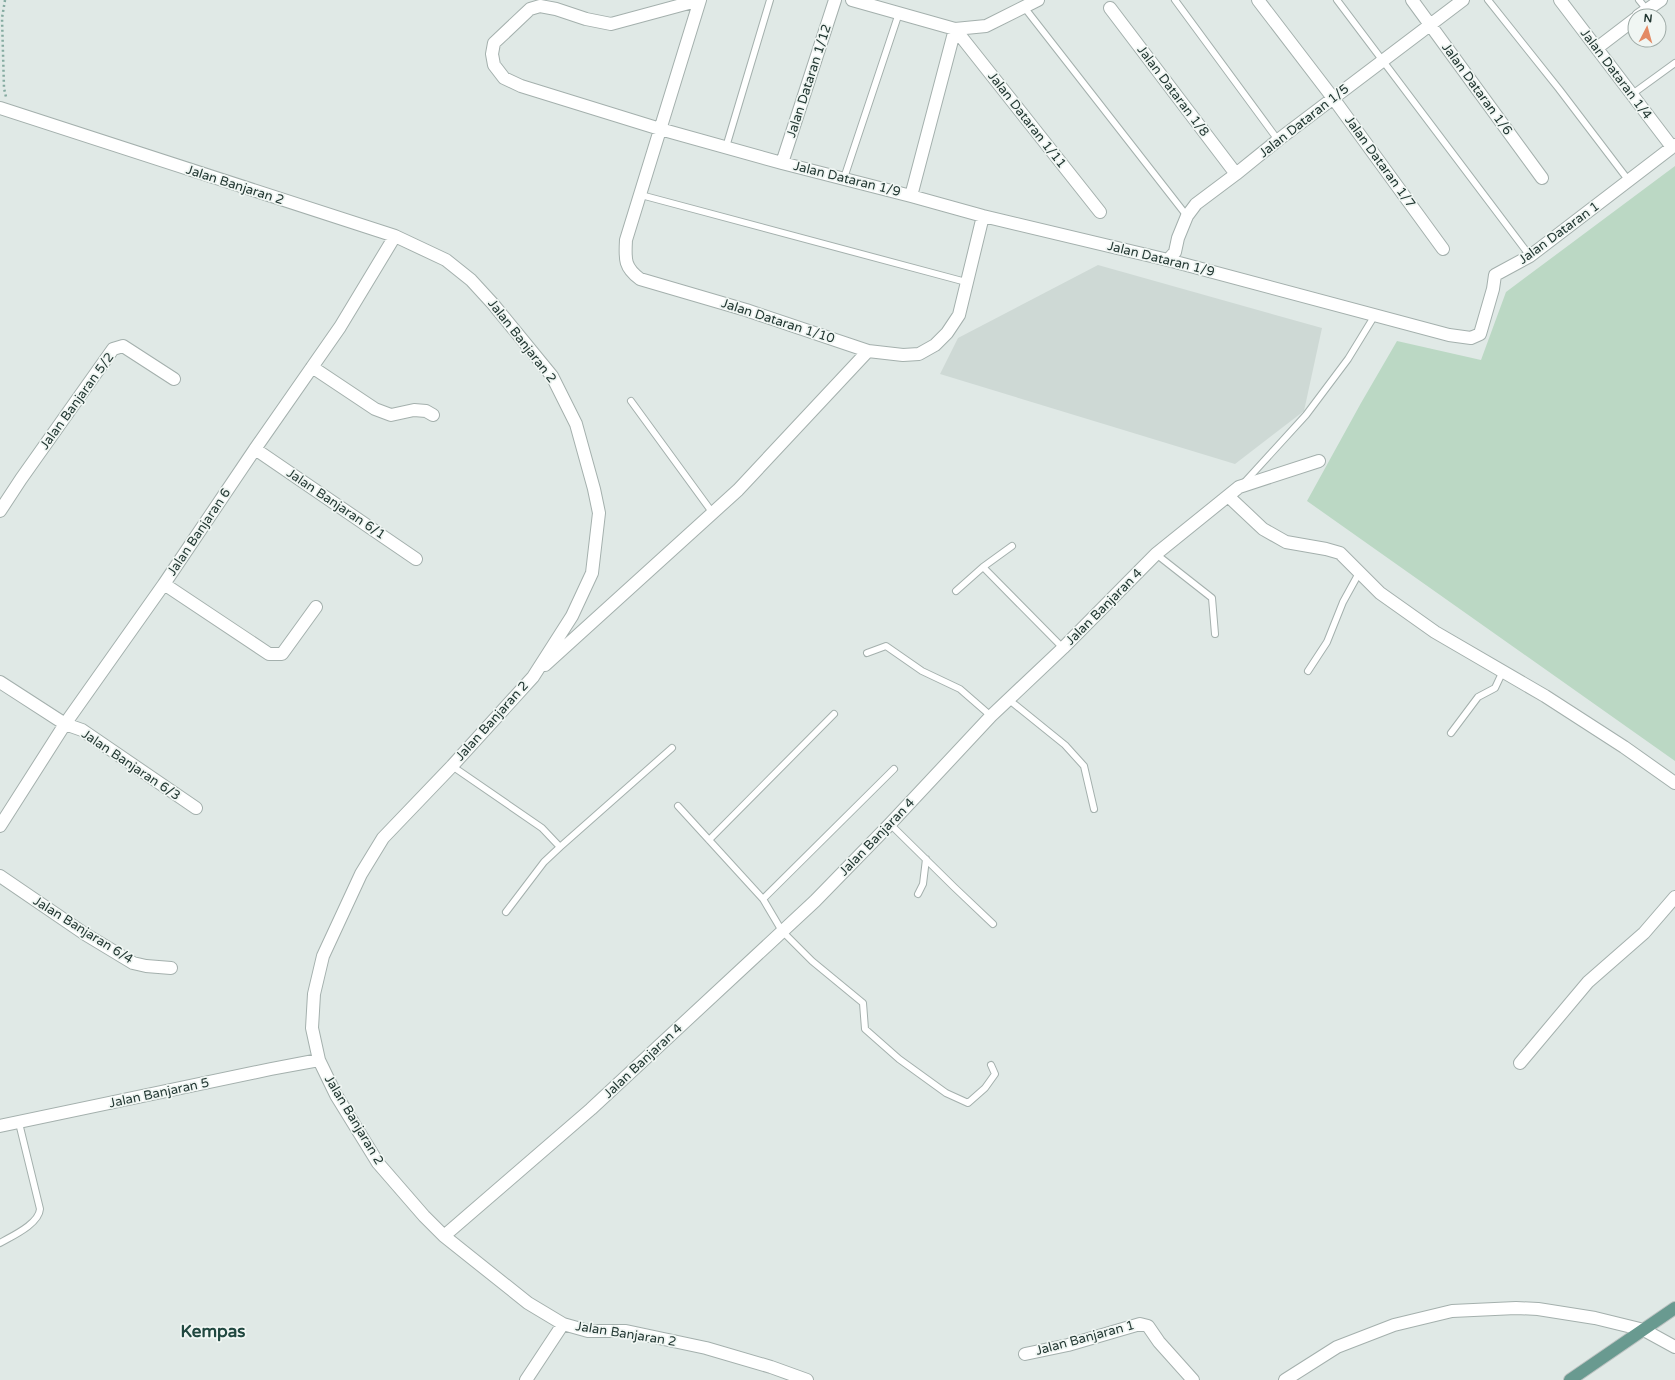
<svg xmlns="http://www.w3.org/2000/svg" width="1675" height="1380" viewBox="0 0 1675 1380" font-family="'Varela Round',sans-serif">
	<rect width="100%" height="100%" fill="#e0e9e6"/>
	<path fill="#ced9d5" d="M1098 265 1322 328 1304 411 1235 464 940 374 958 338Z"/>
	<path fill="#bbd8c4" d="M1675 166V761L1307 501 1361 403 1397 341 1481 360 1506 292Z"/>
	<g fill="none" stroke-linecap="round" stroke-linejoin="round">
		<defs>
			<path id="lane" d="M1175 0 1278 140
				M1337 0 1530 256
				M1488 0 1559 89 1629 181
				M1639 0 1647 10
				M1024 7 1187 216
				M1631 95 1675 63
				M726 147 770 0
				M844 178 899 13
				M641 195 966 282
				M631 401 712 512
				M1243 484 1306 415 1348 359 1375 315
				M1012 546 983 567 1063 648
				M1156 554 1212 598 1215 634
				M956 591 983 567
				M867 653 886 646 922 671 960 689 991 716
				M1308 671 1327 642 1343 602 1359 573
				M1008 699 1065 745 1084 766 1094 809
				M1451 733 1478 697 1495 688 1503 671
				M452 766 542 828 560 847 544 862 506 912
				M678 806 763 899 782 931 812 961 863 1003 865 1029 899 1059 946 1093 968 1103 985 1088 995 1074 991 1065
				M890 824 954 887 993 924
				M709 840 834 714
				M560 847 672 748
				M918 894 923 884 926 859
				M763 899 894 769
				M0 1243C12 1236 39 1224 40 1209L19 1123"/>
			<path id="street" d="M700 0 611 24 586 19 556 9 540 6 530 9 494 43 492 54 494 65 504 78 521 86 660 129 782 163 911 196 983 216 1168 260 1449 335 1471 338 1480 334 1493 289 1495 275 1530 256 1675 145
				M700 0 626 240C625 259 624 267 640 279L746 310 868 351 903 355 919 354 935 345 947 333 959 315 983 216
				M852 0 955 29 986 26 1038 0
				M1258 0 1333 98 1443 249
				M1412 0 1542 178
				M1560 0 1672 147
				M1110 8 1236 174
				M1638 16 1661 0
				M955 29 1100 212
				M1597 48 1635 19
				M0 108 395 236 446 260 471 280 493 304 552 376 576 424 594 489 599 513 592 573 572 616 533 677 452 766 383 838 361 874 323 956 314 994 312 1028 319 1060 336 1095 378 1163 424 1216 444 1236 528 1303 563 1324 588 1331H626L706 1348 771 1367 807 1380
				M782 163 835 0
				M911 196 955 29
				M1168 260 1175 252 1178 238 1187 216 1196 204 1236 174 1278 140 1463 0
				M312 367 375 409 391 415 414 410 426 411 433 415
				M255 449 416 559
				M1228 496 1263 529 1286 542 1326 549 1340 553 1380 593 1435 632 1545 696 1624 747 1675 783
				M0 511 21 479 113 349 123 346 174 379
				M164 584 269 654H282L316 607
				M545 665 738 490 868 351
				M0 682 65 724 82 730 196 808
				M0 826 65 724 164 584 255 449 340 327 395 236
				M0 876 85 934 133 963 146 966 171 968
				M1520 1063 1588 982 1644 933 1675 897
				M0 1126 271 1069 319 1060
				M444 1236 591 1109 815 901 890 824 991 716 1063 648 1156 554 1239 487 1319 461
				M1025 1354 1068 1345 1140 1324 1148 1326 1159 1342 1193 1380
				M526 1380 563 1324
				M1285 1380 1337 1347 1394 1325 1452 1311 1516 1308 1538 1309 1595 1318 1644 1330 1675 1347"/>
			<path id="primary" d="M1570 1380 1675 1308"/>
		</defs>
		<use href="#lane" stroke="#a4b0ad" stroke-width="8"/>
		<use href="#street" stroke="#a4b0ad" stroke-width="14"/>
		<use href="#primary" stroke="#bdc3c2" stroke-width="14"/>
		<path stroke="#84aaa0" stroke-width="2.5" stroke-dasharray="2 3" stroke-linecap="butt" d="M5 0 2 18 4 88 6 97"/>
		<use href="#lane" stroke="#fff" stroke-width="6"/>
		<use href="#street" stroke="#fff" stroke-width="12"/>
		<use href="#primary" stroke="#699a90" stroke-width="12"/>
	</g>
	<g text-anchor="middle" dominant-baseline="central" stroke-width="3.5" stroke-linejoin="round" paint-order="stroke">
		<g font-size="13" fill="#233833" stroke="#f0f6f3">
			<text transform="translate(1616 74) rotate(53)">Jalan Dataran 1/4</text>
			<text transform="translate(809 81) rotate(-72)">Jalan Dataran 1/12</text>
			<text transform="translate(1477 89) rotate(54)">Jalan Dataran 1/6</text>
			<text transform="translate(1173 91) rotate(53)">Jalan Dataran 1/8</text>
			<text transform="translate(1027 120) rotate(52)">Jalan Dataran 1/11</text>
			<text transform="translate(1304 121) rotate(-38)">Jalan Dataran 1/5</text>
			<text transform="translate(1380 162) rotate(54)">Jalan Dataran 1/7</text>
			<text transform="translate(847 179) rotate(14)">Jalan Dataran 1/9</text>
			<text transform="translate(235 185) rotate(18)">Jalan Banjaran 2</text>
			<text transform="translate(1559 233) rotate(-36)">Jalan Dataran 1</text>
			<text transform="translate(1161 259) rotate(14)">Jalan Dataran 1/9</text>
			<text transform="translate(778 321) rotate(18)">Jalan Dataran 1/10</text>
			<text transform="translate(522 341) rotate(52)">Jalan Banjaran 2</text>
			<text transform="translate(77 401) rotate(-54)">Jalan Banjaran 5/2</text>
			<text transform="translate(336 504) rotate(34)">Jalan Banjaran 6/1</text>
			<text transform="translate(199 532) rotate(-56)">Jalan Banjaran 6</text>
			<text transform="translate(1104 607) rotate(-45)">Jalan Banjaran 4</text>
			<text transform="translate(492 721) rotate(-48)">Jalan Banjaran 2</text>
			<text transform="translate(131 765) rotate(34)">Jalan Banjaran 6/3</text>
			<text transform="translate(877 837) rotate(-46)">Jalan Banjaran 4</text>
			<text transform="translate(83 930) rotate(32)">Jalan Banjaran 6/4</text>
			<text transform="translate(643 1061) rotate(-43)">Jalan Banjaran 4</text>
			<text transform="translate(159 1093) rotate(-12)">Jalan Banjaran 5</text>
			<text transform="translate(354 1120) rotate(59)">Jalan Banjaran 2</text>
			<text transform="translate(626 1334) rotate(9)">Jalan Banjaran 2</text>
			<text transform="translate(1085 1338) rotate(-15)">Jalan Banjaran 1</text>
		</g>
		<g font-size="17" font-weight="bold" fill="#214840" stroke="#f0f6f3">
			<text x="213" y="1331">Kempas</text>
		</g>
	</g>
	<g transform="translate(1647 28) rotate(6)"><circle r="19" fill="#f0f6f3" stroke="#9eaaa6"/>
	<path d="M0-3L7 15L0 10L-7 15Z" fill="#e38a64"/>
	<text y="-6" font-size="11" font-weight="bold" text-anchor="middle" fill="#233833">N</text>
	</g>
</svg>
